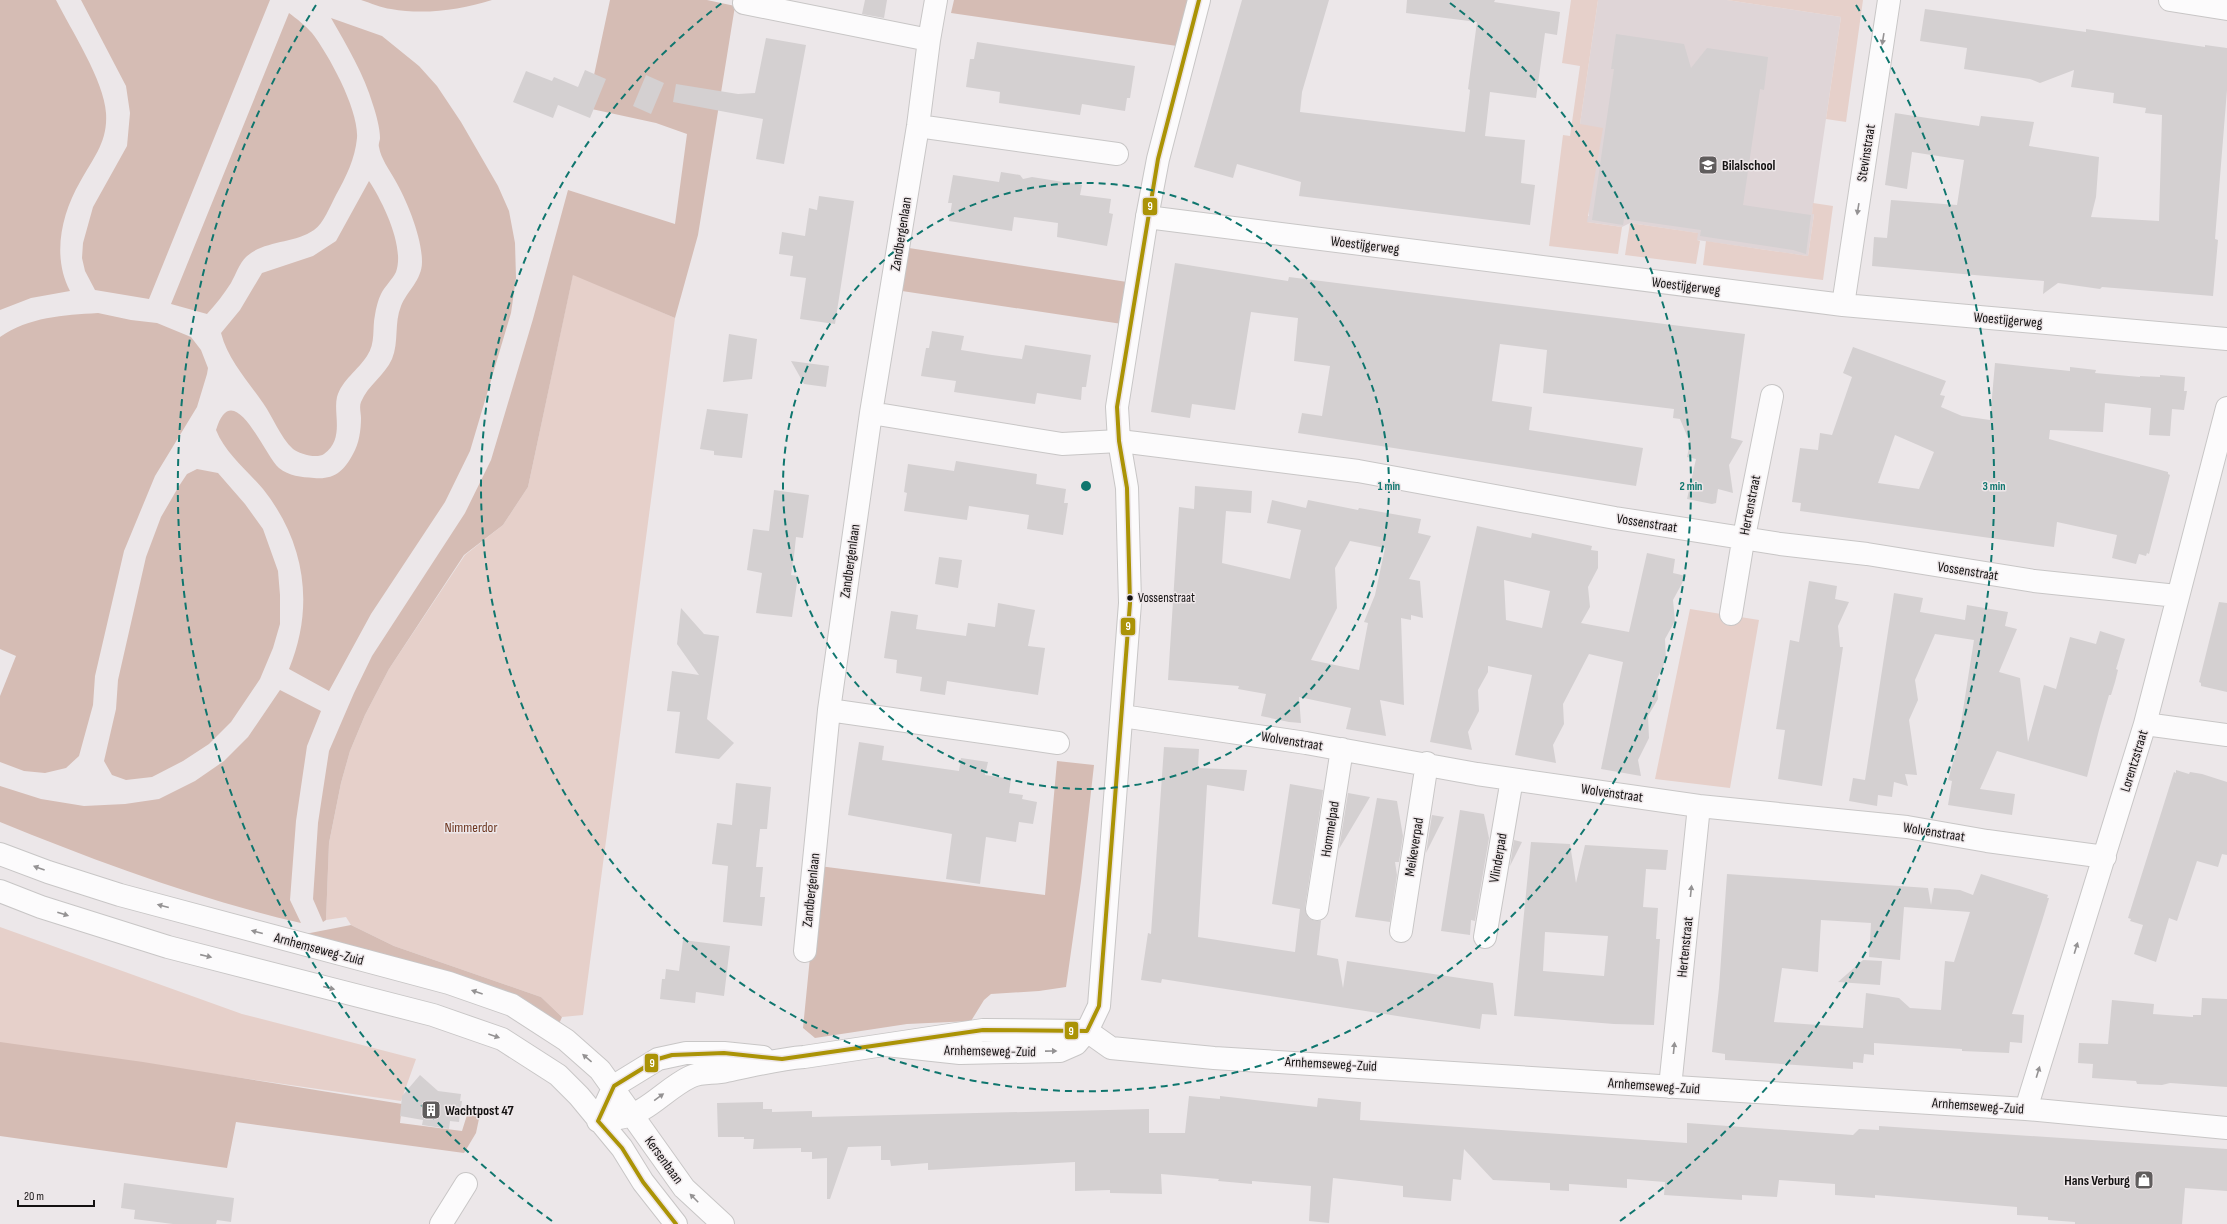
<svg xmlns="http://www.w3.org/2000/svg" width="2227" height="1224" viewBox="0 0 2227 1224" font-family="'Sofia Sans Condensed',sans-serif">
	<rect width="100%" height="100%" fill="#ece7e9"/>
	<path fill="#dfd5d7" d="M1598 0H1727L1841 17 1812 214H1814L1808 256 1697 240V233L1630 223 1622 227 1587 222V216H1589L1580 124Z"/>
	<path fill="#e6d0ca" d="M1571 0H1598L1580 124 1603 128 1587 222 1622 227 1618 254 1549 246 1563 135 1570 136 1580 66 1562 63Z
		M1727 0H1863L1846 122 1826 119 1841 17Z
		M1813 203 1833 206 1823 280 1703 265 1706 241 1808 256 1814 214H1812Z
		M1630 223 1698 233 1697 240 1700 241 1696 264 1625 255Z
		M573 274 675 318 583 1015 562 1017 541 997 394 946 351 925 346 917 326 920 329 843 341 783 350 751 365 715 389 669 465 555 503 525 528 487Z
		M1690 609 1759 620 1730 788 1655 779Z
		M0 927 242 1014 416 1059 401 1101 0 1043Z"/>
	<path fill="#d5bcb4" d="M0 0H56C71 30 104 80 106 113 108 142 93 158 80 182 61 215 52 257 70 291L31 298 0 310Z
		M81 0H270L149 299 95 290 85 271 82 258 83 243 93 207 127 146 130 113 126 86Z
		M361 0H492C460 10 424 15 391 9 381 8 371 3 361 0Z
		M610 0H707L735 6 698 235 675 318 573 275 528 487 503 525 464 555 389 669 365 715 350 751 341 783 329 843 326 920 323 922 313 899 318 823 329 751 354 693 372 656 465 513 491 460 533 319 568 190 675 224 687 134 656 123 587 108Z
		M954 0H1189L1177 46 951 13Z
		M289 13C297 19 306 26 312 33 329 55 359 110 357 138 355 159 346 177 336 195 330 206 324 223 314 230 294 244 264 240 246 257 239 264 236 274 231 283 224 294 216 304 207 314L171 304Z
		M331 18 382 36 419 66 437 86 461 122 498 186 509 211 515 243 516 278 511 313 470 451 445 502 371 614 329 691 289 669C315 606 305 542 263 489 247 470 225 453 216 430 233 374 264 455 279 468 289 476 301 477 314 478 334 480 344 471 353 454 359 444 361 430 361 418 361 413 359 407 361 402 368 385 385 375 392 359 399 342 394 323 401 306 407 291 422 280 422 262 422 237 407 201 395 180 389 169 381 159 379 147 378 144 380 141 380 138 380 128 376 114 373 105 364 74 347 46 331 18Z
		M369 181C383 202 405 247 396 272 392 280 385 286 381 294 378 300 376 308 375 315 372 328 376 343 367 356 358 370 342 380 337 397 333 414 345 439 324 454 317 459 299 454 293 449 280 437 273 417 263 403 248 381 228 360 221 333L240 310 262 273 313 256 336 241Z
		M909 248 1127 282 1122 324 902 291Z
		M98 313 131 320 157 323 191 337 201 350 208 368 207 374 197 407 155 476 124 551 95 676 93 705 79 756 66 768 45 773 24 771 0 762V696L16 656 0 649V337C29 317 63 315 98 313Z
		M197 469 218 473 245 504 263 529 278 571 280 595V624L273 648 260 679 231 722 209 744 183 761 152 777 126 780 112 775 104 761 116 709 118 680 146 557 161 517 179 486 187 474Z
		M280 690 321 711 307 746 296 821 290 900 301 923C198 899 98 862 0 822V786L41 799 84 806 125 804 159 799 195 781 224 761 248 737Z
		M1057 761 1094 765 1081 881 1066 987 1039 991 991 994 984 1000 971 1021 907 1024 815 1038 803 1028 819 866 1045 895Z
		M351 925 394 946 541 997 562 1017 559 1024 305 934Z
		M0 1042 143 1062 402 1104 400 1123 462 1131 467 1115 480 1114 476 1133 464 1153 236 1122 227 1168 0 1136Z"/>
	<path fill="#d4d0d1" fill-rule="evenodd" d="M865 0H887L884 18 862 14Z
		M1242 0H1329L1302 92 1300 112 1465 132 1470 90 1468 89 1477 22 1406 13 1407 0H1495L1494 2 1560 12 1557 35 1545 33 1536 98 1490 92 1485 136 1525 140 1521 183 1535 185 1530 225 1299 196 1301 182 1237 164 1233 178 1194 167Z
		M1925 9 2086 32V29L2205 47V45L2227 48V90L2215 239 2218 240 2213 296 2102 287 2100 289 2058 283 2043 294 2044 281 1872 266 1874 237 1887 238 1891 200 1957 205 1964 160 1912 152 1907 189 1885 185 1895 113 1979 126 1981 116 2034 122 2029 146 2099 157 2096 197 2091 217 2159 221 2162 115 2145 113 2146 108 2113 103 2114 93 2071 87 2074 70 2040 83 2030 79 1964 69 1967 48 1920 41Z
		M1616 34 1684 44 1691 68 1707 48 1768 57 1764 90 1760 89 1743 205 1811 215 1806 254 1793 250 1700 236 1701 230 1624 219 1623 225 1592 220 1614 69H1611Z
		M766 38 806 45 784 164 756 159 763 119 673 102 676 84 738 94 755 93Z
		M977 42 1135 66 1130 98H1127L1125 111 1082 104 1080 115 999 103 1000 92 966 87 970 59H974Z
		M585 70 606 79 590 118 558 105 553 118 513 102 526 71 552 81 554 77 578 87Z
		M646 75 664 83 651 114 633 106Z
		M1001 172 1020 175 1023 179 1032 177 1082 185 1080 195 1111 199 1109 213 1113 214 1107 246 1057 237 1058 223 1014 217 1012 231 949 221 952 203H948L953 175 999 182Z
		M819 196 854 201 835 324 800 319 806 278 790 276 793 256 779 254 782 232 805 236 809 208 817 210Z
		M1175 263 1288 281 1289 277 1745 334 1731 438 1743 441 1729 465 1733 493 1718 489 1716 503 1712 504 1687 499 1696 459 1687 457 1690 443 1680 419 1673 418 1674 409 1543 393 1547 350 1500 344 1492 401 1532 407 1529 430 1643 448 1636 486 1298 433 1302 413 1322 416 1330 366 1294 361 1298 318 1251 312 1235 410 1192 404 1190 418 1151 412Z
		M932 331 964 336 961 350 992 355 1022 359 1025 345 1091 355 1086 387H1082L1081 400 1037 393 1035 404 954 392 956 381 921 376 926 348H929Z
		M729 334 757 339 752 379 723 382Z
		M1853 347 1946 381 1940 395 1945 396 1941 407 1962 416 1990 420 1995 363 2070 371V367L2096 370 2095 373 2140 377V376L2160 377V375L2185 377 2184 391H2187L2184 410 2172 409 2170 436 2149 435 2151 408 2105 403 2103 432 2050 430 2049 439 2168 472V474L2170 475 2149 554 2147 553 2146 556 2139 554 2136 564 2112 558 2117 535 2057 522 2054 547 1800 511 1801 503 1792 502 1800 448 1818 450 1820 433 1832 435 1852 377 1843 373ZM1895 435 1934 452 1919 489 1878 483Z
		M791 361 829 366 826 387 804 384Z
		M707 409 748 414 742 458 714 455V451L700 449Z
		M956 461 1037 474 1036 484 1066 489 1064 503H1068L1063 535 1027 529 1029 515 969 506 967 520 904 511 907 493 904 492 908 464 954 471Z
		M1195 486 1252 491 1251 513 1226 511 1222 563 1290 579 1301 530 1267 523 1272 500 1306 508 1308 500 1358 510 1359 508 1421 519 1418 533 1431 536 1409 579 1420 581 1423 618 1411 615V620L1401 618 1404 705 1380 700 1386 736 1346 729 1351 708 1299 697 1301 723 1289 722 1261 716 1266 694 1238 689 1239 686 1168 680 1179 507 1194 509ZM1350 541 1385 548 1375 595 1364 622 1368 623 1359 670 1311 660 1337 608 1335 568Z
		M774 490 809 495 803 538 796 537 794 556 791 575 798 576 792 617 756 613 762 573 747 570 753 529 769 531Z
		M1477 526 1531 538 1532 533 1592 546 1591 550 1598 551V568L1588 587 1590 607 1581 623 1629 632 1647 553 1675 559 1673 573 1686 576 1673 600 1675 621 1665 639 1666 660 1657 679 1658 699 1648 716 1649 738 1638 760 1641 776 1601 769 1623 662 1589 654 1563 704 1564 724 1553 745 1556 763 1515 755 1532 675 1488 666V672L1478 690 1479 711 1468 732 1472 750 1430 742ZM1504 580 1550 591 1542 628 1506 620Z
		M939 557 962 560 958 588 935 584Z
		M1809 581 1837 586 1835 599 1849 602 1838 626 1840 647H1843L1822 786 1778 779 1785 730 1776 729 1790 640 1799 642Z
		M1894 593 1923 598 1920 612 1965 620 1967 605 2008 612 2005 626 2017 629 1999 672 2020 678 2028 742 2044 685 2056 689 2070 637 2096 644 2100 631 2125 639 2116 669 2118 670 2115 682 2111 695H2109L2099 730 2087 777 1997 751 1980 789 2015 794 2012 815 1948 805 1952 781 1948 780 1957 748 1974 640 1935 634 1915 680 1918 700 1909 720 1917 775 1905 774 1908 786 1894 782 1892 797 1878 795 1877 806 1849 801 1853 778 1865 780Z
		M2219 602 2227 603V692L2201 686V683L2199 682Z
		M998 603 1035 610 1028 646 1045 648 1038 695 947 681 945 695 920 691 922 677 896 673 897 660 884 658 891 611 918 615 916 629 966 636 968 623 995 627Z
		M681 608 704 634 719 636 707 719 734 743 719 759 675 753 680 712 667 711 672 671 699 675 677 644Z
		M859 742 884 746 882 760 959 771 961 758 988 762 985 775 1011 779 1009 793 1023 795 1022 799 1037 802 1033 824 1019 822 1016 842 986 837 980 884 946 879 952 834 848 815Z
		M1164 747 1199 749 1198 768 1247 770 1244 791 1207 785 1198 937 1295 952 1300 909 1272 904 1290 784 1323 790 1305 907 1309 918 1315 921H1321L1317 955 1338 959 1343 988 1347 961 1493 983 1497 1015 1482 1014 1480 1029 1162 979 1161 983 1141 980 1148 933 1151 934Z
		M2176 770 2189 774 2190 772 2202 774 2227 782V855L2222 854 2218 867 2197 861 2177 921 2169 918 2156 962 2134 954 2143 925 2130 921 2131 919 2128 918 2174 772 2176 773Z
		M736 783 771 787 767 829H760L756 867H763L760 897H765L762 926 723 922 728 866 712 864 717 823 732 825Z
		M1348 793 1370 797 1339 849Z
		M1377 798 1397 801 1403 836 1399 862H1395L1397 875 1390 922 1355 917Z
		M1460 810 1484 814 1489 838 1475 921 1471 920 1470 935 1441 931Z
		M1432 815 1444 817 1426 853Z
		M1514 840 1522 842 1510 866Z
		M1531 842 1570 844 1576 883 1585 845 1668 850 1666 870 1646 869 1643 907 1658 908 1656 939H1660L1654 1025 1614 1024 1514 1016ZM1545 932 1608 936 1604 976 1543 971Z
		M1727 874 1928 888 1931 905 1934 888 1960 890 1973 895 1981 874 2048 895 2047 898H2049L2042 921 2012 1014 2024 1015 2022 1043 2010 1042 2009 1053 1962 1051V1049L1874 1043V1055L1864 1054 1863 1063 1853 1062V1069L1725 1060V1054L1712 1052 1719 988ZM1904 907 1970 912 1954 962 1945 961 1941 1010 1910 1008 1899 998 1866 993 1863 1028 1774 1022 1782 968 1818 972 1821 920 1871 923 1869 957 1900 960Z
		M683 940 730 946 724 996 696 992 695 1003 660 999 662 979H665L666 969 679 971Z
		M1863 960 1882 961 1880 985 1838 982Z
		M2202 998 2227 999V1087L2170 1083 2162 1085 2137 1084 2136 1081 2092 1078 2093 1064 2078 1063 2079 1043 2108 1044 2112 1000 2154 1004 2153 1014 2193 1017V1015H2201Z
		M420 1075 438 1091 461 1094 460 1101H462L459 1122 450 1121 449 1129 422 1125 423 1120 400 1116 402 1096Z
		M1189 1096 1220 1099V1096L1317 1107 1318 1098 1361 1102 1360 1120 1687 1143V1123L1853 1135 1859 1129 1879 1130V1126L2227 1149V1191L2185 1188 2182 1224H2075V1222L2048 1220V1217L2017 1215V1207L1875 1195V1198L1835 1195V1184L1779 1180 1777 1197 1742 1195V1200L1664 1195 1665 1182 1627 1179V1188L1569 1184V1191L1550 1190V1183L1493 1180 1464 1149 1461 1180 1453 1179 1451 1201 1403 1197V1186L1333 1178 1329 1223 1309 1221 1311 1186 1252 1181V1184L1218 1181 1219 1179 1161 1174 1162 1194 1110 1193V1190L1075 1191V1162L928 1170V1163L891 1166 890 1160H881V1146L848 1147 830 1199H827V1158L812 1159V1152H801V1148L753 1149 754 1139H744V1137H718L717 1103 763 1102V1109H772V1112L812 1111V1117L1149 1109V1133H1185Z
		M124 1183 234 1198 231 1222 217 1220 216 1224H173L134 1219 135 1210 121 1208Z"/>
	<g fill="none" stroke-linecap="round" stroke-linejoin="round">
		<defs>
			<path id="street" d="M2170 0 2227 9
				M744 3 929 40
				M918 126 1117 154
				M1147 217 1843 305 2227 339
				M1843 305 1889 0
				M871 413 1062 444 1119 441 1136 443 1358 471 1615 518 1780 544 1867 554 2034 581 2177 596
				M1731 614 1742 547 1772 396
				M829 710 1058 743
				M1122 716 1306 743 1477 774 1699 806 1907 827 1987 841 2105 857
				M2145 724 2227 735
				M1317 909 1342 749
				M1401 931 1427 763
				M1485 937 1512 779
				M805 951 829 710 871 413 918 126 929 40 936 0
				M1087 1031 1111 1048 1214 1058 2026 1109 2227 1128
				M1670 1087 1699 806
				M2026 1109 2145 724 2227 408
				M441 1224 466 1184"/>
			<path id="secondary" d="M0 854 48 872 120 895 449 983 512 1005 566 1040 600 1070 684 1188 723 1224
				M0 891 41 907 168 947 433 1015 502 1039 558 1075 579 1096 622 1148 643 1182 676 1224
				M886 1045 960 1053 1060 1051 1076 1044 1087 1031 1099 1006 1130 603 1127 488 1119 441 1117 407 1147 217 1158 159 1199 0
				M619 1118C647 1114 665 1089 690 1077 701 1071 714 1074 726 1071 752 1066 777 1059 804 1057L983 1030 1087 1031
				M598 1121 614 1086 658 1059 686 1053H724L763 1057"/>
		</defs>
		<use href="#street" stroke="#c8c6c6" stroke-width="24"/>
		<use href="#secondary" stroke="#c8c6c6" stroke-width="24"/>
		<use href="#street" stroke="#fcfbfc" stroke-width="22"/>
		<use href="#secondary" stroke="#fcfbfc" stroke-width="22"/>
		<defs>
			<path id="bus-1" d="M676 1224 643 1182 622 1148 598 1121 614 1086 658 1059 672 1055 724 1053 782 1059 983 1030 1087 1031 1099 1006 1130 603 1127 488 1119 441 1117 407 1158 159 1199 0"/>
		</defs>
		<use href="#bus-1" stroke="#ede6e8" stroke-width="7"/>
		<use href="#bus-1" stroke="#ab9306" stroke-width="4"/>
	</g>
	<defs><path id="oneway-solid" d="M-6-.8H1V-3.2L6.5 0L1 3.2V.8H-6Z"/></defs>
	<g fill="#949293">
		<use href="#oneway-solid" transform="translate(1883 39) rotate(99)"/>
		<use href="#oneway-solid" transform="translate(1858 209) rotate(99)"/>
		<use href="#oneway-solid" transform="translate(39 868) rotate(-160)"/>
		<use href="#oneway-solid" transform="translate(1691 891) rotate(-84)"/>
		<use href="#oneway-solid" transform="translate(163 906) rotate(-165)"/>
		<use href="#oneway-solid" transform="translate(63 914) rotate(18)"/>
		<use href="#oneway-solid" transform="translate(257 932) rotate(-165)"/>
		<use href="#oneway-solid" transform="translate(2076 948) rotate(-73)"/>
		<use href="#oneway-solid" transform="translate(206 956) rotate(13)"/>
		<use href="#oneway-solid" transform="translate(329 988) rotate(14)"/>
		<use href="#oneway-solid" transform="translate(477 992) rotate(-161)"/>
		<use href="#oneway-solid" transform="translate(494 1036) rotate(19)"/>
		<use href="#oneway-solid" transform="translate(1674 1048) rotate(-84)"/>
		<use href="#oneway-solid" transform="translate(1051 1051) rotate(-1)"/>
		<use href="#oneway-solid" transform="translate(587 1058) rotate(-140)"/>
		<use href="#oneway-solid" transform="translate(2038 1072) rotate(-73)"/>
		<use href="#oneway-solid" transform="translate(659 1097) rotate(-36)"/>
		<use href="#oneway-solid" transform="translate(694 1198) rotate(-135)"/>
	</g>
	<g fill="none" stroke="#0f766e" stroke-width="2" stroke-dasharray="7 5">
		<circle cx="1086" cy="486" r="303"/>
		<path d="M1450 3A605 605 0 1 1 722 3"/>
		<path d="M552 1221A908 908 0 0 1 316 5M1856 5A908 908 0 0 1 1620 1221"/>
	</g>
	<defs>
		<symbol id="school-square" viewBox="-11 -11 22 22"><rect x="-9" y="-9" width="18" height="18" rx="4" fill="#605d5d" stroke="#ede6e8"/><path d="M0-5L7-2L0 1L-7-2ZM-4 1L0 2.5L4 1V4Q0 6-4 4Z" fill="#fff"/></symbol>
		<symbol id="building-square" viewBox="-11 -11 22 22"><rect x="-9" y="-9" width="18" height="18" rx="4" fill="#605d5d" stroke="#ede6e8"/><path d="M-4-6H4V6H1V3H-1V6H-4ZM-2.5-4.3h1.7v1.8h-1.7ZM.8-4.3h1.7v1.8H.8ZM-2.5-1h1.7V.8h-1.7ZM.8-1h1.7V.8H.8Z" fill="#fff"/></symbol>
		<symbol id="shop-square" viewBox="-11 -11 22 22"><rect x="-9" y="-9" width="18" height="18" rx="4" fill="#605d5d" stroke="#ede6e8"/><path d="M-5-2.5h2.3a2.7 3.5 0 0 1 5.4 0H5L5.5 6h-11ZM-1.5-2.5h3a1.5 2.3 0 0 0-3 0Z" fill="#fff"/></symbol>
	</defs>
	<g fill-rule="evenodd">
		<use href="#school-square" x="1697" y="154" width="22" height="22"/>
		<use href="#building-square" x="420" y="1099" width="22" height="22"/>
		<use href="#shop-square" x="2133" y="1169" width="22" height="22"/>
	</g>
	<circle fill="#141212" stroke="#ede6e8" stroke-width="1.5" cx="1130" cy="598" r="3.5"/>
	<g text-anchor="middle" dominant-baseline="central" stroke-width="3" stroke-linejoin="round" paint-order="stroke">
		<g font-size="13" fill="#141212" stroke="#ede6e8" text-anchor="start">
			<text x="1138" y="598">Vossenstraat</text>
		</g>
		<g font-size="14" fill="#141212" stroke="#ede6e8">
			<text transform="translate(1866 153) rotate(-81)">Stevinstraat</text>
			<text transform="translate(901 234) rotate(-81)">Zandbergenlaan</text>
			<text transform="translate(1365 245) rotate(7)">Woestijgerweg</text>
			<text transform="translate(1686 286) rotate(7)">Woestijgerweg</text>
			<text transform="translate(2008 320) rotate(5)">Woestijgerweg</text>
			<text transform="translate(1750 505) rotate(-79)">Hertenstraat</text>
			<text transform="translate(1647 523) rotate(9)">Vossenstraat</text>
			<text transform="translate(850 561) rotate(-82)">Zandbergenlaan</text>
			<text transform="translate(1968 571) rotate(9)">Vossenstraat</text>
			<text transform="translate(1292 741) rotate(9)">Wolvenstraat</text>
			<text transform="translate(2134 761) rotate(-73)">Lorentzstraat</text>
			<text transform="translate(1612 793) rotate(8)">Wolvenstraat</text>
			<text transform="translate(1330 829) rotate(-81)">Hommelpad</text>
			<text transform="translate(1934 832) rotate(9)">Wolvenstraat</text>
			<text transform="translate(1414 847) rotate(-81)">Meikeverpad</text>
			<text transform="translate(1498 858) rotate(-80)">Vlinderpad</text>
			<text transform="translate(811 890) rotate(-84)">Zandbergenlaan</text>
			<text transform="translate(1685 947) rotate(-84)">Hertenstraat</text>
			<text transform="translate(319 949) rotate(15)">Arnhemseweg-Zuid</text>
			<text transform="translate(990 1051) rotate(1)">Arnhemseweg-Zuid</text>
			<text transform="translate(1331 1064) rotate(3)">Arnhemseweg-Zuid</text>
			<text transform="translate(1654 1086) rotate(4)">Arnhemseweg-Zuid</text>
			<text transform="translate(1978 1106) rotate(4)">Arnhemseweg-Zuid</text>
			<text transform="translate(664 1160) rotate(54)">Kersenbaan</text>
		</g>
		<g font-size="14" font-weight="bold" fill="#141212" stroke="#ede6e8" text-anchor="start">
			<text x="1722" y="165">Bilalschool</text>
			<text x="445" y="1110">Wachtpost 47</text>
			<text x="2130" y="1180" text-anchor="end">Hans Verburg</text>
		</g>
		<g font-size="14" fill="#6d3620" stroke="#ede6e8">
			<text x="471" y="827">Nimmerdor</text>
		</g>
	</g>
	<circle cx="1086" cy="486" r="6" fill="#0f766e" stroke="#ede6e8" stroke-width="2"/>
	<g font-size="12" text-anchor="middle" font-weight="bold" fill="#0f766e" stroke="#ede6e8" stroke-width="3" stroke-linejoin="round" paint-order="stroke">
		<text x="1389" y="490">1 min</text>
		<text x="1691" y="490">2 min</text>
		<text x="1994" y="490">3 min</text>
	</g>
	<g stroke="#ede6e8" stroke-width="1.5">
		<rect x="1142" y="197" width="16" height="19" rx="4" fill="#ab9306"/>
		<rect x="1120" y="617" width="16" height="19" rx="4" fill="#ab9306"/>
		<rect x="1064" y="1021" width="15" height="19" rx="4" fill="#ab9306"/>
		<rect x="644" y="1053" width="15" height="20" rx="4" fill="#ab9306"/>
	</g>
	<g font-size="11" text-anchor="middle" font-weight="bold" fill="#fff">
		<text x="1150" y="210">9</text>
		<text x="1128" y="630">9</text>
		<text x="1071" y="1035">9</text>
		<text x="652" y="1067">9</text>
	</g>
	<path d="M18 1200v6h76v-6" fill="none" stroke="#141212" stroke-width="2"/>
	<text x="24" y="1200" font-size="12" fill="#141212" stroke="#ede6e8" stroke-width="3" paint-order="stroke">20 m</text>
</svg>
